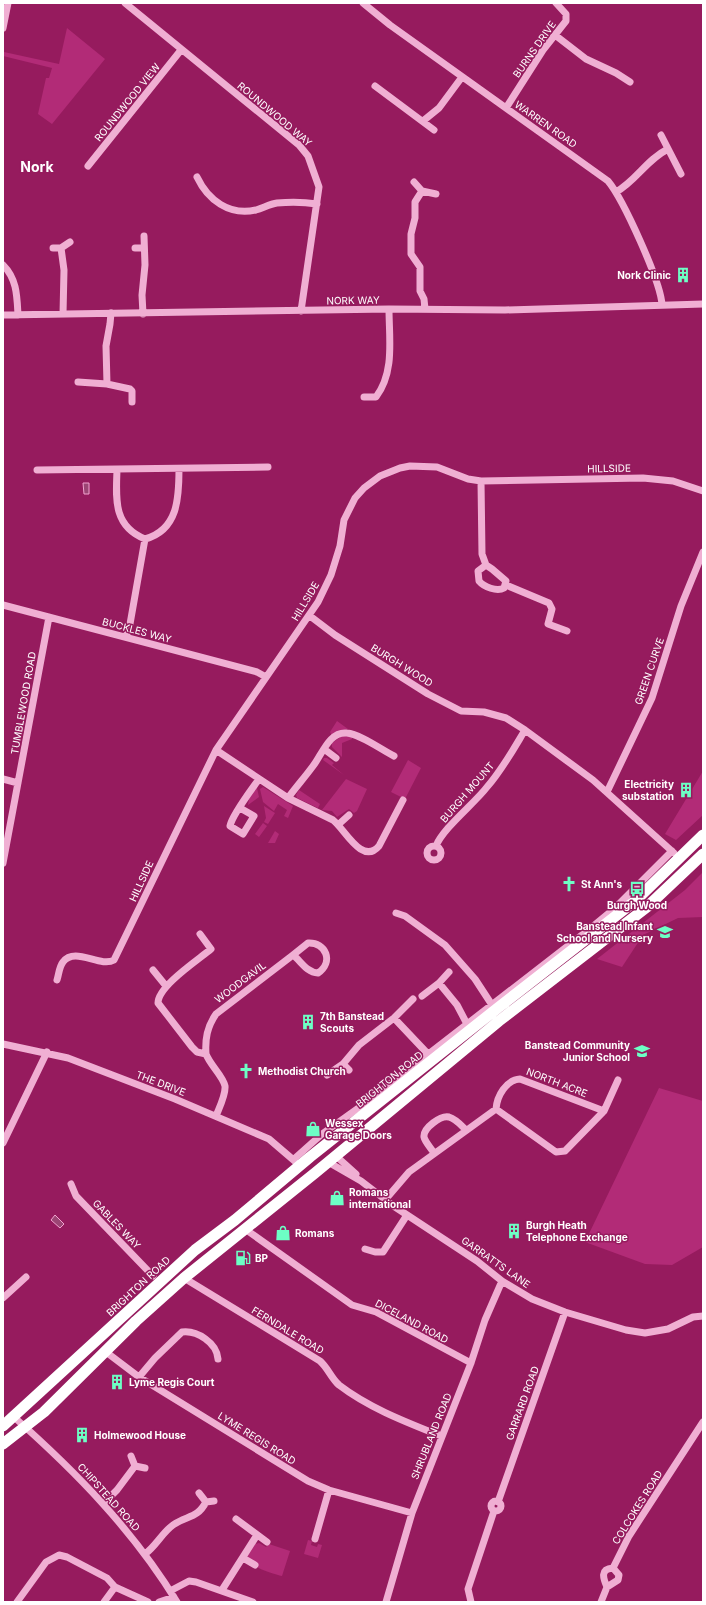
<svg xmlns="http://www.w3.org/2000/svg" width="706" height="1605" viewBox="0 0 706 1605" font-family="Inter,sans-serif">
	<rect width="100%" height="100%" fill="#961b5e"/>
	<path fill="#b22b77" d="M67 28 105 59 52 124 38 114 46 78H49L52 68 3 56 4 52 59 64Z
		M337 721 348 729 340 731 332 736 330 732Z
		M342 736H352V739L342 743V757L332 747V743Z
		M324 758H327L334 763 332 765 344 775 323 760Z
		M408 760 421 768 405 799 391 792Z
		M703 771V815L676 840 665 834Z
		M346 779 367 789 357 811 354 813 349 809 337 817 332 811 322 810Z
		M263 787 293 806 288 818 284 816 287 810 278 804 274 811 263 802 260 789Z
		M256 788H257L259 797 248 805 249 799Z
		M299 790 320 804 318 808 297 798 296 795Z
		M264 806 275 813 268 824 264 822 266 818Z
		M263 823 267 826 259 837 255 834Z
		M275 831 279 834 275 843H268Z
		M703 872V917L678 918 643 935 622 967 597 959 685 890Z
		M659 1088 703 1101V1247L672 1265 645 1264 585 1242Z
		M308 1540 312 1541 311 1545 317 1547 318 1544 322 1545 318 1558 304 1554Z
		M259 1543 266 1547 269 1544 290 1551 282 1576C274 1574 246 1567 248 1555 248 1552 253 1547 255 1544Z"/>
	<path fill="#9b4574" stroke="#f1a2cf" d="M83 483H89V494H84Z
		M55 1215 64 1224 60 1228 51 1220Z"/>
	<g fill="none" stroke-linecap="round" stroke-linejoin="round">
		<path stroke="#f0afd3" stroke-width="7" d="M125 3 299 145 308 156 319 187 301 311
			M363 3 390 25 608 181C623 199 661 282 662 305
			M3 28 8 3
			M555 35 586 59 616 73 630 82
			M375 86 434 130
			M506 108 543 50 566 21V14L556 3
			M423 121 439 108 462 77
			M661 135 681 174
			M88 166 181 50
			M197 177C208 200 229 216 256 210 263 208 270 204 277 203 289 202 304 202 317 204
			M414 182 422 191 415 202V218L411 234V254L420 267V291L424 299 425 309
			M422 191 436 194
			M616 192C637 180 646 160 668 149
			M53 248H61L64 270 63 314
			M61 248 70 242
			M135 248H144
			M3 265C17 279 17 296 18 315
			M143 314 142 295 145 265 144 236
			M3 315 389 309 505 310 703 304
			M78 382 107 384 106 346 110 324 111 313
			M107 384 130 389 132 391V402
			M364 397H376C395 372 389 338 389 309
			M37 470 268 467
			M117 470C116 499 113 526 145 539 178 530 179 498 179 469
			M481 481 482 554 486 565
			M486 565 492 569 506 581 504 588C497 592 484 587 479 581L478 571Z
			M506 585 549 603 552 609 548 624 567 631
			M3 605 257 672 266 677
			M310 616 335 635 428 694 461 711 484 712 506 718 525 730 593 780 674 853
			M126 637 130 624 145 539
			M324 749 336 758
			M216 750 288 798 333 820C344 828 362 866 379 846L403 800
			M3 779 18 783
			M607 792 652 698 681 606 703 552
			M288 798C296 787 305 777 313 766 322 755 329 731 347 733 360 734 382 750 394 756
			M240 808 254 816 243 834 230 826C232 815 252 789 259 779
			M339 824 349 815
			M427 853a7 7 0 1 1 14 0a7 7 0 1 1-14 0Z
			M436 846C443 828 475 803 487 787 502 770 513 750 525 730
			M3 863 49 617
			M396 913 405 916 445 945 475 979 492 1005
			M200 934 211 949C198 960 158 986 158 1003L192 1047 197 1052 206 1054C210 1065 223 1076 225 1086 226 1095 219 1108 216 1116
			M308 943C326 942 334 962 318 973 306 972 301 961 293 955Z
			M153 970 166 986
			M57 980C59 974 59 967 63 962 75 946 100 968 114 960L216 750 318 602 331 575 340 546 344 520 355 498 364 488 380 476 400 468 410 466 437 467 468 479 481 481 643 478 673 481 703 491
			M439 983 457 1005 467 1024
			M422 996 439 983 449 972
			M394 1018 428 1054
			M3 1044 68 1058 175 1099 269 1139 297 1163
			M206 1054C205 1039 207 1027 216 1014L293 955
			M343 1064 349 1070
			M327 1075 343 1064 359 1045 394 1018 413 999
			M496 1109 556 1152 565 1151 604 1111 618 1080
			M3 1143 47 1052
			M434 1153C431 1148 425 1142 424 1137 423 1128 441 1115 449 1117 456 1119 461 1125 466 1130
			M336 1156 356 1174
			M294 1159 322 1134 364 1104 591 928 614 909 672 851
			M328 1162 361 1181 395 1207 477 1261 502 1281 532 1299 565 1312 626 1330 645 1333 668 1329 693 1317 703 1316
			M71 1184 76 1196 153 1276
			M385 1200 409 1172 496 1109C497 1096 506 1080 520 1079L604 1111
			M245 1229 345 1300 352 1305 376 1312 471 1363
			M365 1249 375 1252H383L407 1215
			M184 1278 320 1361C328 1368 331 1378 339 1385 369 1408 406 1422 441 1436
			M3 1298 26 1277
			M106 1352 139 1377 308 1481 329 1490 412 1513
			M139 1377 155 1358 182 1332C197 1330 217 1343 218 1359
			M14 1417C76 1472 133 1530 177 1602
			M131 1456 135 1466 145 1468
			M199 1493 206 1502 214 1501
			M491 1506a5 5 0 1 1 10 0a5 5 0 1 1-10 0Z
			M498 1502 565 1312
			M104 1503 117 1490 135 1466
			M236 1519 267 1542
			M315 1539 329 1490
			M145 1554C156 1546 162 1533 173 1525 187 1515 197 1519 206 1502
			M243 1558 255 1565
			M607 1587 618 1580 619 1575 613 1568
			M222 1590 257 1535
			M170 1591 189 1581 196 1582 253 1602
			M17 1602 46 1562 59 1555 67 1557 107 1578 115 1587 148 1602
			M104 1602 115 1587
			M159 1602 174 1597
			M386 1602 412 1513 471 1363 485 1320 502 1281
			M471 1602 468 1589 494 1511
			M601 1602 607 1587C603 1578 600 1569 613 1568L629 1536 703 1422"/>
		<path stroke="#fff" stroke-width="11" d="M3 1426 195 1250 235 1220 310 1157 499 1007 635 901 703 835
			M3 1444 44 1412 136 1321 184 1278 315 1173 499 1021 647 907 703 854"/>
	</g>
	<defs>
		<symbol id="building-bare" viewBox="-9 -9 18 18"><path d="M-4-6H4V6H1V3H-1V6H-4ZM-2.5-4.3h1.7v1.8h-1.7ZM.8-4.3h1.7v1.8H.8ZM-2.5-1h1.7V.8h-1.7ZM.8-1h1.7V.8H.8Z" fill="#6dffc5" stroke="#961b5e" stroke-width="2.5" paint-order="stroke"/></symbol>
		<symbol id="church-bare" viewBox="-9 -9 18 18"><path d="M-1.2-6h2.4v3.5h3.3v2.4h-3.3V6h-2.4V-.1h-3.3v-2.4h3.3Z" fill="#6dffc5" stroke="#961b5e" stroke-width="2.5" paint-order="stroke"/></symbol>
		<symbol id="bus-bare" viewBox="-9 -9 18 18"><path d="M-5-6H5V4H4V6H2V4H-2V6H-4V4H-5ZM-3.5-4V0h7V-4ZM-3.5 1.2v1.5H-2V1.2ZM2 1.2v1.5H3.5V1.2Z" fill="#6dffc5" stroke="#961b5e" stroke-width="2.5" paint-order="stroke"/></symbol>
		<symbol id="school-bare" viewBox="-9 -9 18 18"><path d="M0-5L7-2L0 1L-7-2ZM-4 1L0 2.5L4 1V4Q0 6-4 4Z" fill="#6dffc5" stroke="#961b5e" stroke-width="2.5" paint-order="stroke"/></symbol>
		<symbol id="shop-bare" viewBox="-9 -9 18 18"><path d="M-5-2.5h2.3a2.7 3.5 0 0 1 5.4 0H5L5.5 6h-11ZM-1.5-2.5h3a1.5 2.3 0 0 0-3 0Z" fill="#6dffc5" stroke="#961b5e" stroke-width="2.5" paint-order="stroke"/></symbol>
		<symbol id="fuel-bare" viewBox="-9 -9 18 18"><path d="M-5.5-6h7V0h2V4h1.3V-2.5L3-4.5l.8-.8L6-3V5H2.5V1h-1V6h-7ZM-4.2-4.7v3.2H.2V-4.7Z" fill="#6dffc5" stroke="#961b5e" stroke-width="2.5" paint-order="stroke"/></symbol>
	</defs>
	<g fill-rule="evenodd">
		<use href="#building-bare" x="672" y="264" width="22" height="22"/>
		<use href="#building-bare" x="675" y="779" width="22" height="22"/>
		<use href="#church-bare" x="558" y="873" width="22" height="22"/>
		<use href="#bus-bare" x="626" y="878" width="22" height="22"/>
		<use href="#school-bare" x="654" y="921" width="22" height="22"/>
		<use href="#building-bare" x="297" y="1011" width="22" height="22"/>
		<use href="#school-bare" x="631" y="1040" width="22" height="22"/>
		<use href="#church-bare" x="235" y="1060" width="22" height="22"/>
		<use href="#shop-bare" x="302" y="1118" width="22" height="22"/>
		<use href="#shop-bare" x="326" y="1187" width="22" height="22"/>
		<use href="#building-bare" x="503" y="1220" width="22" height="22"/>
		<use href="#shop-bare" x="272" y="1222" width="22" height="22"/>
		<use href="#fuel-bare" x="232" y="1247" width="22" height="22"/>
		<use href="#building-bare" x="106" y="1371" width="22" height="22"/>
		<use href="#building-bare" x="71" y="1424" width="22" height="22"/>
	</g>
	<g text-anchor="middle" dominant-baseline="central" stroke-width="3" stroke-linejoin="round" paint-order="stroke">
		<g font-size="10" fill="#fff" stroke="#961b5e">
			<text transform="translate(534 49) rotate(-55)">BURNS DRIVE</text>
			<text transform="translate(127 102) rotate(-51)">ROUNDWOOD VIEW</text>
			<text transform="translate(275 114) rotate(40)">ROUNDWOOD WAY</text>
			<text transform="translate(546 124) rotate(35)">WARREN ROAD</text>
			<text transform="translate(353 300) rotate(-1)">NORK WAY</text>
			<text transform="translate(609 468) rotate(-1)">HILLSIDE</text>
			<text transform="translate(305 601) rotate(-59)">HILLSIDE</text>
			<text transform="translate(137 630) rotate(15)">BUCKLES WAY</text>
			<text transform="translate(402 665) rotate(32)">BURGH WOOD</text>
			<text transform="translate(649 671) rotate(-71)">GREEN CURVE</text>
			<text transform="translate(23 703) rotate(-80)">TUMBLEWOOD ROAD</text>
			<text transform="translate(467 792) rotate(-49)">BURGH MOUNT</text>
			<text transform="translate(141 881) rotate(-65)">HILLSIDE</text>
			<text transform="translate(240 982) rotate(-37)">WOODGAVIL</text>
			<text transform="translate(389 1079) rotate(-39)">BRIGHTON ROAD</text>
			<text transform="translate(557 1082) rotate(21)">NORTH ACRE</text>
			<text transform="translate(161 1083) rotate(21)">THE DRIVE</text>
			<text transform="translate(117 1224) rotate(46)">GABLES WAY</text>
			<text transform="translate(496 1262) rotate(35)">GARRATTS LANE</text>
			<text transform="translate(138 1286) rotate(-43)">BRIGHTON ROAD</text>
			<text transform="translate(412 1321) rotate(28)">DICELAND ROAD</text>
			<text transform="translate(288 1330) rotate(31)">FERNDALE ROAD</text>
			<text transform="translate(522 1403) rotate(-70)">GARRARD ROAD</text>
			<text transform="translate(431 1436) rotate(-68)">SHRUBLAND ROAD</text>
			<text transform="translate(257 1438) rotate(32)">LYME REGIS ROAD</text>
			<text transform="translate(109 1497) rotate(48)">CHIPSTEAD ROAD</text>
			<text transform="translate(637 1507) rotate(-58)">COLCOKES ROAD</text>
		</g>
		<g font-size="10" font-weight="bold" fill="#fff" stroke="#961b5e" text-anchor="start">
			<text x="671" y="275" text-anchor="end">Nork Clinic</text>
			<text x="674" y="784" text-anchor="end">Electricity<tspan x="674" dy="12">substation</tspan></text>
			<text x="581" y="884">St Ann's</text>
			<text x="637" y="905" text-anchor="middle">Burgh Wood</text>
			<text x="653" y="926" text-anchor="end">Banstead Infant<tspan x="653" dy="12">School and Nursery</tspan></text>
			<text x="320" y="1016">7th Banstead<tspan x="320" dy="12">Scouts</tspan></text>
			<text x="630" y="1045" text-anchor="end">Banstead Community<tspan x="630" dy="12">Junior School</tspan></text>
			<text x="258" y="1071">Methodist Church</text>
			<text x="325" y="1123">Wessex<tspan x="325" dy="12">Garage Doors</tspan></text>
			<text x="349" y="1192">Romans<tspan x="349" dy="12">international</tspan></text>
			<text x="526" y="1225">Burgh Heath<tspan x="526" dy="12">Telephone Exchange</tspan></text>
			<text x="295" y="1233">Romans</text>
			<text x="255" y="1258">BP</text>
			<text x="129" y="1382">Lyme Regis Court</text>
			<text x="94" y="1435">Holmewood House</text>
		</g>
		<g font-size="14" font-weight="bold" fill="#fff" stroke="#961b5e">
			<text x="37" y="166">Nork</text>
		</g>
	</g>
	<rect width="706" height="1605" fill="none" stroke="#ffffff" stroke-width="8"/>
</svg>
